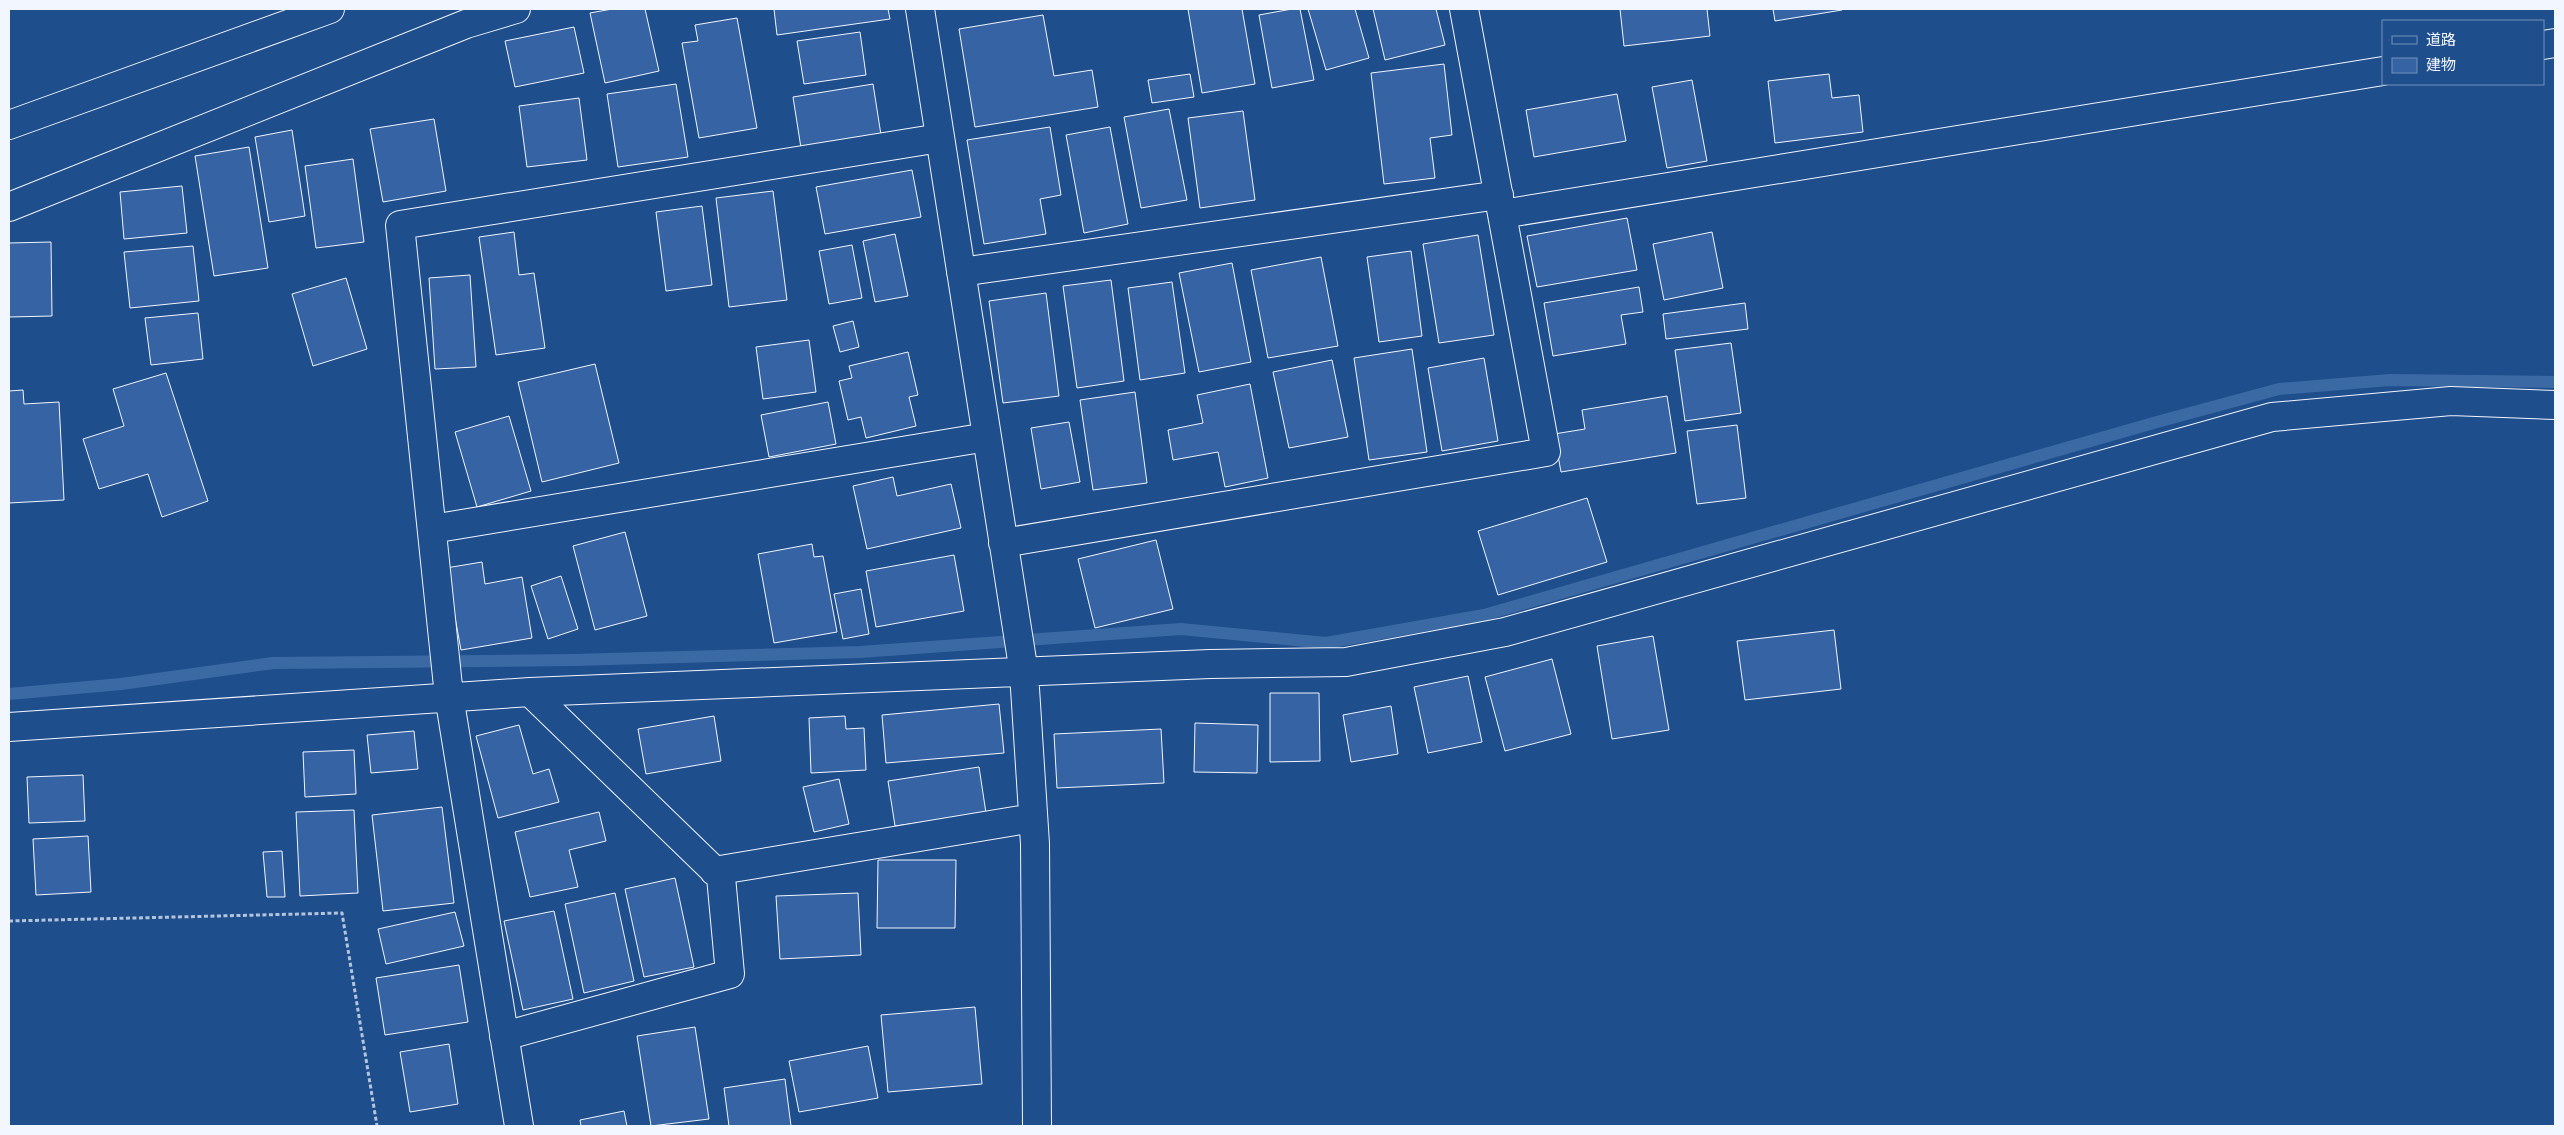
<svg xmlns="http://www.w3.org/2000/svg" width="2564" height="1135" viewBox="0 0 2564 1135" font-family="Mulish,'Noto Sans JP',sans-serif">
	<rect width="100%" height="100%" fill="#1f4e8c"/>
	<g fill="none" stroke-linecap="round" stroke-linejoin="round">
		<path stroke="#3b69a3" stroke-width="12" d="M9 694 121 684 273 663 573 660 860 652 1181 629 1326 643 1484 615 2157 422 2279 389 2390 380 2555 382"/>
	</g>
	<path fill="#3563a3" stroke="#f2f6ff" d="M612 9H645L659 71 605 83 590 13Z
		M774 9H888L890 19 777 35Z
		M1188 9H1242L1255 84 1202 93Z
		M1292 9H1300L1314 80 1272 88 1259 15Z
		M1308 9H1355L1369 58 1326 70Z
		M1373 9H1436L1445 45 1385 60Z
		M1620 9H1707L1710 36 1624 46Z
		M1773 9H1842V10L1775 21Z
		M1043 15 1054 76 1092 70 1098 107 975 127 959 29Z
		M737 18 757 128 699 138 682 43 698 41 695 25Z
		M574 27 584 73 515 87 505 41Z
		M860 32 866 75 804 84 797 41Z
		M1444 64 1452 135 1430 138 1435 178 1384 184 1371 73Z
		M1190 74 1194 97 1152 103 1148 80Z
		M1829 74 1832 98 1859 95 1863 132 1775 143 1768 81Z
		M1692 80 1707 161 1667 168 1652 87Z
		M676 84 688 157 618 167 607 94Z
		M873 84 881 135 801 148 793 97Z
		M1617 94 1626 141 1534 157 1526 110Z
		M579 98 587 160 527 167 519 106Z
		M1169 109 1187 200 1141 208 1124 117Z
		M1243 111 1255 200 1200 208 1188 118Z
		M434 119 446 191 383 202 370 129Z
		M1050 127 1061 195 1040 199 1046 234 984 244 967 140Z
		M1110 127 1128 224 1084 233 1066 135Z
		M292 130 305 216 269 222 255 137Z
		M249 147 268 268 214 276 195 156Z
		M353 159 364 242 316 248 305 166Z
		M912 170 921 217 825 234 816 187Z
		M182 186 187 233 124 239 120 192Z
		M773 191 787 300 729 307 716 198Z
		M702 206 712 285 666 291 656 212Z
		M1627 218 1637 270 1537 287 1527 236Z
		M514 232 519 275 534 273 545 348 496 355 479 237Z
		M1712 232 1723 288 1664 300 1653 244Z
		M895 234 908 296 875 302 863 241Z
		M1478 235 1494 335 1439 343 1423 244Z
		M51 242 52 316 9 317V243Z
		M852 245 862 298 829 304 819 251Z
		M193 246 199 301 130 308 124 252Z
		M1411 251 1422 336 1379 342 1367 257Z
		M1321 257 1338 346 1268 358 1251 270Z
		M1232 263 1251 362 1199 372 1179 273Z
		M470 275 476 367 435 369 429 278Z
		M346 278 367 349 313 366 292 294Z
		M1111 280 1124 381 1077 388 1063 286Z
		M1172 282 1185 373 1140 380 1128 288Z
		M1639 287 1643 312 1621 315 1626 344 1553 356 1544 303Z
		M1046 293 1059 396 1003 403 989 301Z
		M1745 303 1748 329 1666 339 1663 314Z
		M198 313 203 359 151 365 145 318Z
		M853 321 859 347 840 352 833 326Z
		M809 340 816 392 763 399 756 347Z
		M1731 343 1741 413 1685 421 1675 350Z
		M1412 349 1427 452 1369 460 1354 358Z
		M908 352 918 395 909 397 916 426 866 438 861 417 848 420 839 381 852 378 849 366Z
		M1484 358 1498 441 1442 451 1428 368Z
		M1332 360 1348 437 1289 448 1273 372Z
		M595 364 619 463 542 482 518 382Z
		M166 373 208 501 162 517 148 474 99 489 83 439 124 426 113 389Z
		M1250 384 1268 478 1225 487 1218 452 1173 460 1168 430 1203 423 1197 395Z
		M23 390 24 404 59 402 64 500 9 503V391Z
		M1135 392 1147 483 1093 490 1080 400Z
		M1667 396 1676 453 1561 472 1554 434 1585 429 1582 410Z
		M828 402 836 444 769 457 761 415Z
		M509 416 531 491 477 507 455 432Z
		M1069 422 1080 482 1041 489 1031 428Z
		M1737 425 1746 498 1697 504 1687 431Z
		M893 477 897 496 951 484 961 528 867 549 853 486Z
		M1587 498 1607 562 1498 595 1478 531Z
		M625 532 647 616 595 630 573 546Z
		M1156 540 1173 609 1095 628 1078 559Z
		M812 544 814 557 823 556 837 632 774 643 758 554Z
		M954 555 964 611 876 627 866 571Z
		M482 562 485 584 522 577 532 638 461 650 446 568Z
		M561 576 578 629 548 639 531 586Z
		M861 589 869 634 843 639 834 594Z
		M1834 630 1841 689 1745 700 1737 641Z
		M1653 636 1669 730 1612 739 1597 646Z
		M1552 659 1571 734 1505 751 1485 677Z
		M1468 676 1482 742 1428 753 1414 687Z
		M1270 693H1319L1320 761 1270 762Z
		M999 704 1004 753 886 763 882 715Z
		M1391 706 1398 754 1351 762 1343 715Z
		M714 716 721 761 646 774 638 729Z
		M845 716 846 729 864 728 866 770 811 773 809 718Z
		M1195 723 1258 725 1257 773 1194 772Z
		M519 725 533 774 549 769 559 802 498 818 476 736Z
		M1161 729 1164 783 1057 788 1054 734Z
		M414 731 418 769 371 773 367 735Z
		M354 750 356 794 305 797 303 752Z
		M979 767 986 813 895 826 888 781Z
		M83 775 85 821 29 823 27 777Z
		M839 779 849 824 814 832 803 787Z
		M442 807 454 903 383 911 372 815Z
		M354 810 358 893 300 896 296 812Z
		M599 812 606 841 569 850 578 887 530 897 515 832Z
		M88 836 91 892 36 895 33 839Z
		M282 851 285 897H267L263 852Z
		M878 860H956L955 928H877Z
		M675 878 694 967 644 977 625 889Z
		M615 893 634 981 584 993 565 904Z
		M858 893 861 955 780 959 776 896Z
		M554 911 573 999 523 1010 504 921Z
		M455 912 464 946 386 964 378 929Z
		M459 965 468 1022 385 1035 376 978Z
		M975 1007 982 1084 888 1092 881 1015Z
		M695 1027 709 1119 651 1126 637 1036Z
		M449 1044 458 1104 410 1112 400 1052Z
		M868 1046 878 1098 799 1112 789 1061Z
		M785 1079 791 1126H729L724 1088Z
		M624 1111 627 1126H581L580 1120Z"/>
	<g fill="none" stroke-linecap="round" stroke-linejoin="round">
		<defs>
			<path id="minor" d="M920 9 1024 673 1035 844 1037 1126
				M2543 45 2555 43
				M9 125 330 9
				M9 207 466 24 516 9
				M1502 214 2383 71
				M961 272 1499 195
				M432 529 987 437
				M1003 543 1546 452 1464 9
				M9 727 530 692 1210 664 1346 662 1505 632 2272 417 2451 401 2555 405
				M714 871 1033 818
				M504 1036 730 974 721 877 530 692
				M519 1126 449 696 400 225 940 138"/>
		</defs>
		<use href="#minor" stroke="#f2f6ff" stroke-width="30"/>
		<path stroke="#b3c4dc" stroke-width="3" stroke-dasharray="4 2.5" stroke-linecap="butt" d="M9 921 342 913 377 1126"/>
		<use href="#minor" stroke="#1f4e8c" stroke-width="28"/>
	</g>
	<rect width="2564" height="1135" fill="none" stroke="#f2f6ff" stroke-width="20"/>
	<rect x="2382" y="20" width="162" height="65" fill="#1f4e8c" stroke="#7391ba"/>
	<rect x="2392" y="36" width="25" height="8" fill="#1f4e8c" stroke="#7391ba"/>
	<text x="2426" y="45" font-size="15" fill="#f2f6ff">道路</text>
	<rect x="2392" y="58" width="25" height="15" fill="#3563a3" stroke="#7391ba"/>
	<text x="2426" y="70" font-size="15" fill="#f2f6ff">建物</text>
</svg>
